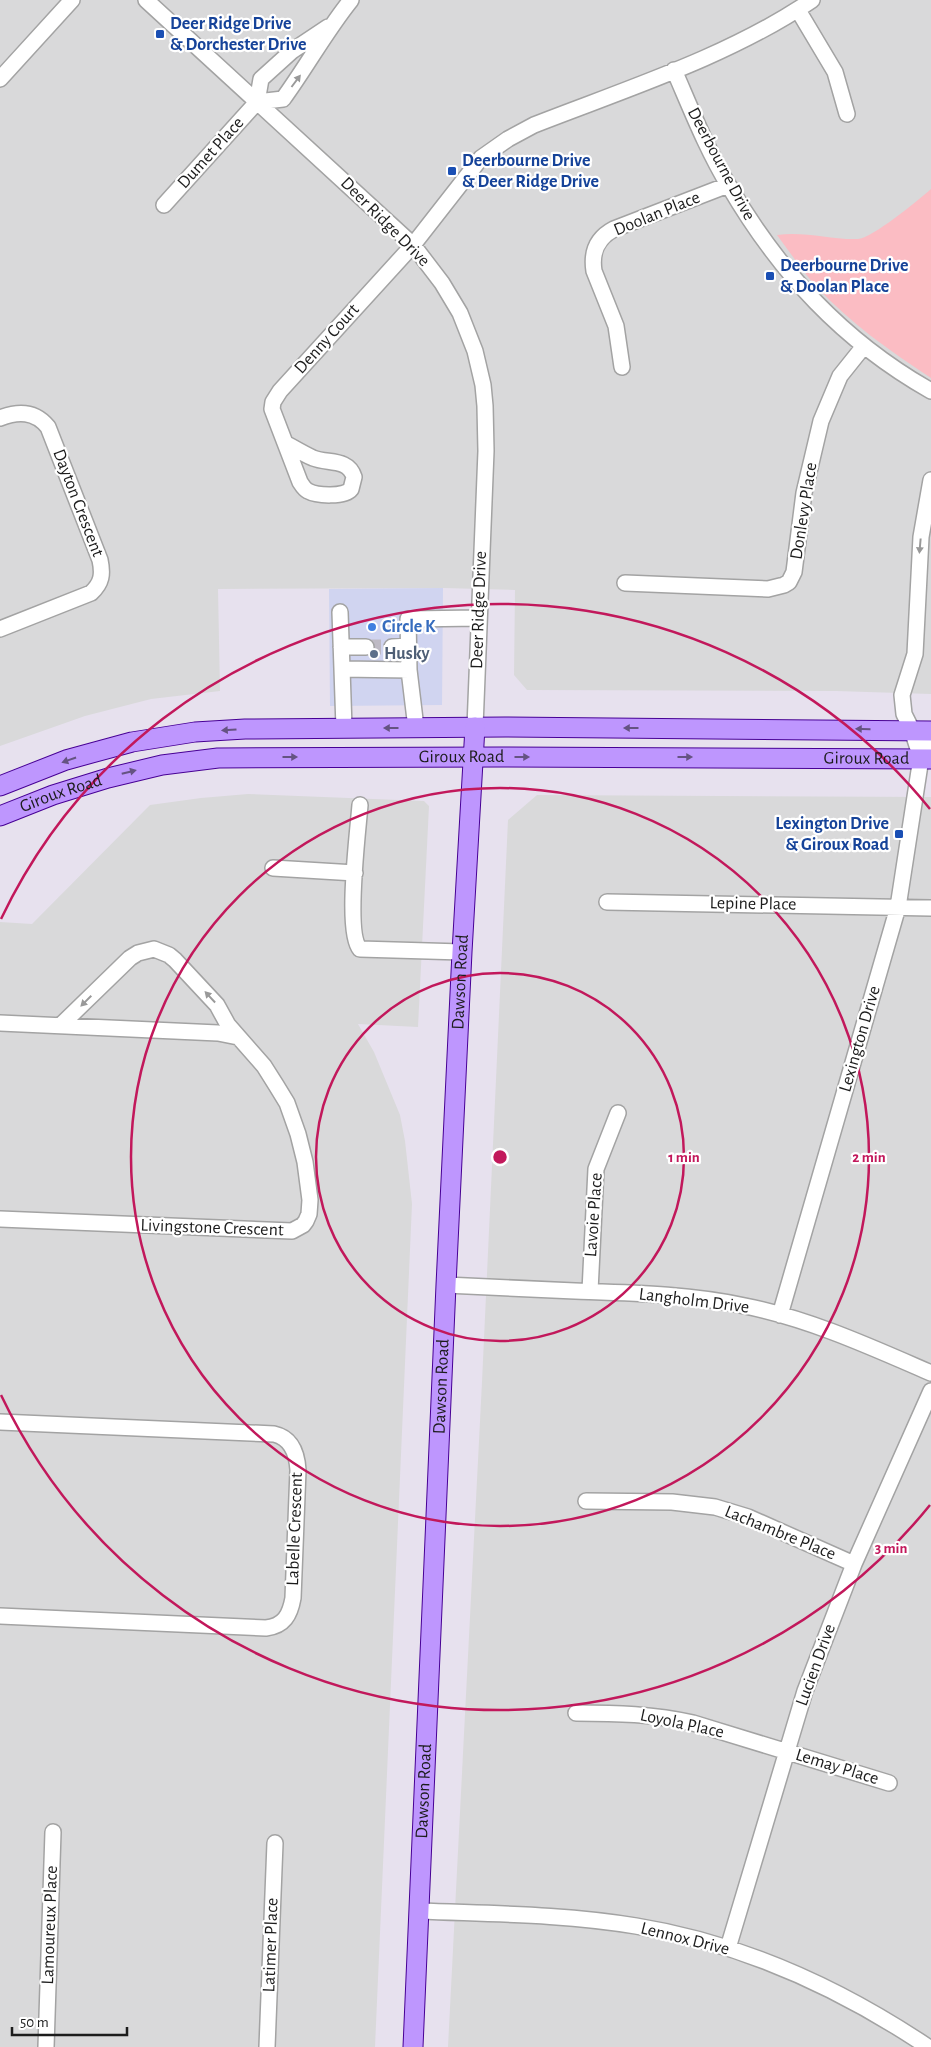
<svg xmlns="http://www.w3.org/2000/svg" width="931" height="2047" viewBox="0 0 931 2047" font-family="'Alegreya Sans',sans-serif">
	<rect width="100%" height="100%" fill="#e7e1ee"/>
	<path fill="#d9d9da" d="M0 0H931V694L836 691 527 690 514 675 515 590 443 588 218 589 220 691 151 699 85 716 0 746Z
		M248 794 424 801 429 806 418 1027 358 1024 374 1052 400 1115 405 1141 412 1204 375 2047H0V922L32 924 150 805 201 798Z
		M537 795 931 797V2047H448L482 1382 508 820Z"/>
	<path fill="#d0d4f0" d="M443 588 442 705 330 706 329 589Z"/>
	<path fill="#fbbcc3" d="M931 189V378C890 351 850 323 817 287 802 271 790 252 777 235 805 231 831 240 858 239 871 239 920 199 931 189Z"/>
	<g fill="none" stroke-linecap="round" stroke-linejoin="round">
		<path stroke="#bebac4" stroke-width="15" stroke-dasharray="15 8" stroke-linecap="butt" d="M366 647H392"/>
		<defs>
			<path id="minor" d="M146 0 413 245 442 283 460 313 475 351 483 385 485 406 486 451 475 727
				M798 10 835 72 847 114
				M674 70C691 109 707 150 729 186 780 273 843 341 931 391
				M0 79 72 0
				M257 102 283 99C307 66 326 31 351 0
				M257 102 261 79 292 51 328 27
				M164 205 257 102
				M622 367 616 326 594 271C591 252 597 238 614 229L728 185
				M0 418C18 411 35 411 48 427L100 560C103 574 102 583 91 593L0 629
				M285 443C294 448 304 454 313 458 328 464 348 458 354 477L351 489C345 497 317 496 308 491 304 489 302 485 300 482L272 409 273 402 280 391 413 245 481 158 508 139 534 125C626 89 730 56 812 0
				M625 583 768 589 784 585 789 582 794 572 804 493 821 421 840 376 864 346
				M340 612 342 669
				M341 647H366
				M392 647 409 646
				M344 728 342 669 409 670
				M416 728 409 670 408 619 479 618
				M921 758 912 730 904 714 902 695 915 654 921 537 931 480
				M360 805C358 831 345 933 360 949L462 952
				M273 868 355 873
				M607 902 931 908
				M0 1023 218 1033 238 1037
				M0 1219 292 1231 303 1225 306 1221 309 1214 310 1200 305 1162 298 1134 287 1103 276 1085 264 1066 228 1025 217 1005 175 960 169 955 154 949 138 953 130 958 60 1026
				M446 1285C489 1287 532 1289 575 1291 632 1293 689 1294 745 1306 810 1319 871 1347 931 1373
				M590 1291 596 1169 618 1113
				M780 1315 898 907 921 758 931 740
				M0 1422 274 1434C292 1438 297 1454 298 1470L293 1598C290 1615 284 1626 266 1628L0 1616
				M586 1501 672 1502 715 1507 748 1517 854 1564
				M576 1713C616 1713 654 1714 693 1723L889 1783
				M420 1911C491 1914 565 1914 636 1926 741 1943 840 1988 928 2047
				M728 1948 805 1691 854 1564 931 1391
				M46 2047 53 1832
				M267 2047 275 1843"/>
			<g id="major">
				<path d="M0 786 66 760 132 742 195 732 245 729 505 727 931 731"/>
				<path id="s1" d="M0 816 53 795 108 778 162 765 218 758 501 757 931 759"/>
				<path id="s2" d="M413 2047 446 1285 462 952 475 727"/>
			</g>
		</defs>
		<use href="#minor" stroke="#a3a3a3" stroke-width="18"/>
		<use href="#major" stroke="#470095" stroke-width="21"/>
		<use href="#minor" stroke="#fff" stroke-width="15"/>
		<use href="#major" stroke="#be96fe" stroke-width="19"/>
	</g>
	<defs><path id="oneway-solid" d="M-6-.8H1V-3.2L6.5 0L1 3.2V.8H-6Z" transform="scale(1.25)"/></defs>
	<g fill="#999">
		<use href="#oneway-solid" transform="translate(296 81) rotate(-53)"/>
		<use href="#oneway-solid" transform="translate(920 546) rotate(95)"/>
		<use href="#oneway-solid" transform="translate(210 997) rotate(-133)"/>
		<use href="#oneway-solid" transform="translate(86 1001) rotate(135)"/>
	</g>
	<g fill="#655382">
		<use href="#oneway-solid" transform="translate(391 728) rotate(180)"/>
		<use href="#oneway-solid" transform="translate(631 728) rotate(-180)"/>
		<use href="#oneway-solid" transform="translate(863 729) rotate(-179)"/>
		<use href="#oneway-solid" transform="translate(229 730) rotate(176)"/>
		<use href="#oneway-solid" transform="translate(290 757)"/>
		<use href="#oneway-solid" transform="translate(522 757)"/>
		<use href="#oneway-solid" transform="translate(685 757)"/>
		<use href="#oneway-solid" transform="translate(69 760) rotate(161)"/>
		<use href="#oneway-solid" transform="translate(129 772) rotate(-14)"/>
	</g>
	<g fill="none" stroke="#c2185b" stroke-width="2.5">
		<circle cx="500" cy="1157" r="184"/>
		<circle cx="500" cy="1157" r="369"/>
		<path d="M930 1505A553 553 0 0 1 1 1395M1 919A553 553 0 0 1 930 809"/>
	</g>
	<g fill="#1a4fb4" stroke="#fff" stroke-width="2">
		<rect x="155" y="29" width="10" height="10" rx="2.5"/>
		<rect x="447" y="166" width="10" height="10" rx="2.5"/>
		<rect x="765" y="271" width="10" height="10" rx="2.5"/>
		<rect x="894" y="829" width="10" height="10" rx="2.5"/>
	</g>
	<circle fill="#3f7fe0" stroke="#fff" stroke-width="2" cx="372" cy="627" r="5"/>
	<circle fill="#5c6f8a" stroke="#fff" stroke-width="2" cx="374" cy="654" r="5"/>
	<g text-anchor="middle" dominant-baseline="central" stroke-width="4.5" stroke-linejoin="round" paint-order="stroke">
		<g font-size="18" font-weight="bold" fill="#164399" stroke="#fff" text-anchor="start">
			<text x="170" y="24">Deer Ridge Drive<tspan x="170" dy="21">&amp; Dorchester Drive</tspan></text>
			<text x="462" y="161">Deerbourne Drive<tspan x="462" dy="21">&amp; Deer Ridge Drive</tspan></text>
			<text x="780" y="266">Deerbourne Drive<tspan x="780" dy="21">&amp; Doolan Place</tspan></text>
			<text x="889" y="824" text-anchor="end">Lexington Drive<tspan x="889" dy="21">&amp; Giroux Road</tspan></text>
		</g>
		<g font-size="18" fill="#1c1c1c" stroke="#fff">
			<text transform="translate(211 153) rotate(-48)">Dumet Place</text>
			<text transform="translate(721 164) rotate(62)">Deerbourne Drive</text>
			<text transform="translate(657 214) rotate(-22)">Doolan Place</text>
			<text transform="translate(385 222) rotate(45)">Deer Ridge Drive</text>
			<text transform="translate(327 339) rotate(-48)">Denny Court</text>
			<text transform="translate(78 503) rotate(69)">Dayton Crescent</text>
			<text transform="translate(804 511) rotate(-81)">Donlevy Place</text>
			<text transform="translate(479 610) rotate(-88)">Deer Ridge Drive</text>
			<text stroke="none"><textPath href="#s1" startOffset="470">Giroux Road</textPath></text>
			<text stroke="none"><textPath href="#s1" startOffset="875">Giroux Road</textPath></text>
			<text stroke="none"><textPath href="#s1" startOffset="65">Giroux Road</textPath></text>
			<text transform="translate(753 904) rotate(1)">Lepine Place</text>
			<text stroke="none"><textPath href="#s2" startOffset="1066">Dawson Road</textPath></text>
			<text transform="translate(860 1039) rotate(-74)">Lexington Drive</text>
			<text transform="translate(594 1215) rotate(-86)">Lavoie Place</text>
			<text transform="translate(212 1228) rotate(2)">Livingstone Crescent</text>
			<text transform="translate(694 1301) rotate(7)">Langholm Drive</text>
			<text stroke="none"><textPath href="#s2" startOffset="661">Dawson Road</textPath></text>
			<text transform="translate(295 1529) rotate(-88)">Labelle Crescent</text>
			<text transform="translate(780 1533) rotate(22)">Lachambre Place</text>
			<text transform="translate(816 1665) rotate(-70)">Lucien Drive</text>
			<text transform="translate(682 1724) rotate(12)">Loyola Place</text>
			<text transform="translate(837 1767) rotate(17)">Lemay Place</text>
			<text stroke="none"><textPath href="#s2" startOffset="256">Dawson Road</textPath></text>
			<text transform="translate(50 1925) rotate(-88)">Lamoureux Place</text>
			<text transform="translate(685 1939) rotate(14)">Lennox Drive</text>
			<text transform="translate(271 1945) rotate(-88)">Latimer Place</text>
		</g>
		<g font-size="18" font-weight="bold" fill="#366cbe" stroke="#fff" text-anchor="start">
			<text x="382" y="627">Circle K</text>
		</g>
		<g font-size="18" font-weight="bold" fill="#4e5e75" stroke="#fff" text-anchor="start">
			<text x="384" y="654">Husky</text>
		</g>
	</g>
	<circle cx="500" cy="1157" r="8" fill="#c2185b" stroke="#fff" stroke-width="2.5"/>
	<g font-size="15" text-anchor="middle" font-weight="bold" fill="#c2185b" stroke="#fff" stroke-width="4.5" stroke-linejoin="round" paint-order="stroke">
		<text x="684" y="1162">1 min</text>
		<text x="869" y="1162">2 min</text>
		<text x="891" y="1553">3 min</text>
	</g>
	<path d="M12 2027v8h115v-8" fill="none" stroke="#1c1c1c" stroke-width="2.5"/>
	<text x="20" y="2027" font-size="15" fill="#1c1c1c" stroke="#ffffff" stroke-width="4" paint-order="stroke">50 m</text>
</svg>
